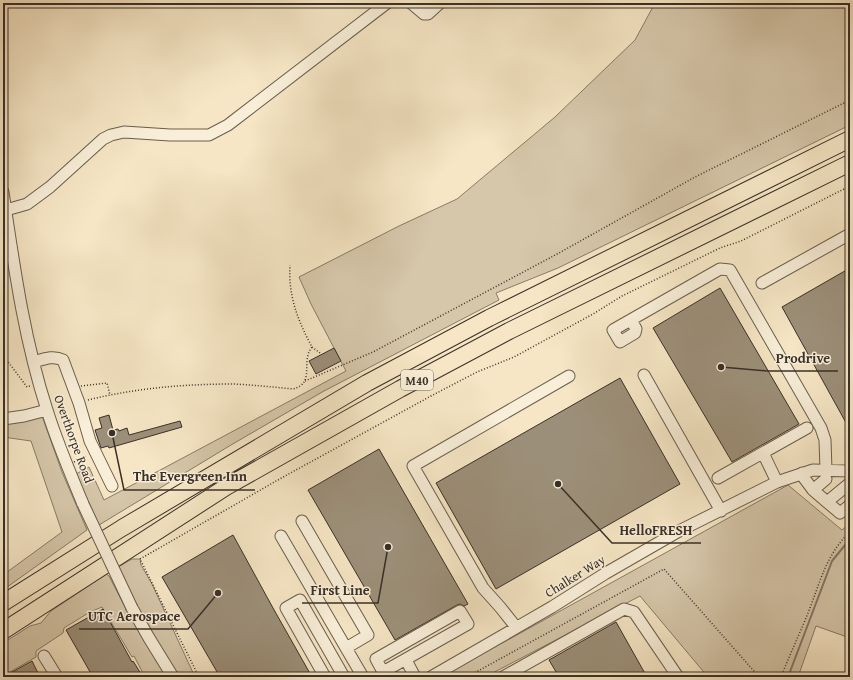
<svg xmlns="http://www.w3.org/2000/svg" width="853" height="680" viewBox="0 0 853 680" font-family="'Gentium Book Plus',serif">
	<rect width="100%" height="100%" fill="#f6e6c5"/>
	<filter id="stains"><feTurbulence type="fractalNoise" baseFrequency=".005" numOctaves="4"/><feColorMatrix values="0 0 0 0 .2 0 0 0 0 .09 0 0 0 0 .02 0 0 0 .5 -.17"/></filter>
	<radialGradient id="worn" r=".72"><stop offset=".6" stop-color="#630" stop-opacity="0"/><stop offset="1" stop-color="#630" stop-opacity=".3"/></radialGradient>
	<path fill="#d6c7aa" stroke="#887c68" d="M655 3H850V125L558 268 496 293 499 300 324 391 231 445 99 525 76 474 89 467 104 500 346 371 311 304 299 277 399 226 457 199 555 117 635 40Z
		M42 416 62 472 87 530 3 590V575L62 532 31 441 3 437V422Z
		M788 485 842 530 850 523V638L816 626 798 677H708L640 596 485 677H441Z
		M132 559H140L141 565 152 584 195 677H177L144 620 118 567Z
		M106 574 109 576 127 611 166 677H145L134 656 132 657 102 607 90 612 64 628 63 633 36 651V657L3 676V643L30 626 41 623 51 611Z"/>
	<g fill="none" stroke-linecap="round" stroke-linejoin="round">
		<path stroke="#847865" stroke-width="2" d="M788 677 832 561 850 539"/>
	</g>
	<path fill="#9c8f79" stroke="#3a3027" d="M850 268V430L782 307Z
		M720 288 799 424 732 462 653 328Z
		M334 348 341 361 316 374 309 361Z
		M620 378 680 484 496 589 436 483Z
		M109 415 113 430 118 429 119 431 127 428 129 435 180 421 182 427 109 448 108 446 101 448 95 430 102 428 99 418Z
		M379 449 468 604 464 606 460 604 457 605 395 640 308 490Z
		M233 535 273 608 312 677H220L162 577Z
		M103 609 132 662 133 661 143 677H93L66 630Z
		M616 622 647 677H559L549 660Z
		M32 661 40 677H3Z"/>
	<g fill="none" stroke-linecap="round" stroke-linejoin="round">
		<defs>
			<path id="minor" d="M411 3 424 14H428L440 3
				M3 192C14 266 24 339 47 410 57 442 70 473 83 504
				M6 210 27 204 50 187 103 139 111 135 124 132 170 135H209L228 125 387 3
				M762 283 850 234
				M631 320 636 329 635 333 620 342 613 330 720 269 730 270 821 428 825 440 826 470
				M34 362C44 359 53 355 63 360L79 403 90 441 112 486
				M644 375 721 511
				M3 419 24 416 47 410
				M763 453 777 482
				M802 473 804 478 813 490 826 479
				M718 478 807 428
				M813 490 827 502 850 483
				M827 502 840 513 850 505
				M302 521 368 635 346 648 363 677
				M281 536 346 648
				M132 608 149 638 173 677
				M460 611 468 624 383 672 376 659Z
				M516 627 500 607 483 588 413 466 569 376
				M44 656 57 677
				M406 660 415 677
				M325 677 286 608 300 600 344 677
				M431 677 552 607 606 573 679 531 777 482 813 470 850 471
				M503 677 624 609 634 612 678 677"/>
			<path id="highway" d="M3 603 122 528 367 383 489 318 850 139
				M3 631 226 487 400 389 509 331 850 163"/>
		</defs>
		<use href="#minor" stroke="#695e4e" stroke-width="13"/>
		<use href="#highway" stroke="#3a3027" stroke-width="18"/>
		<path stroke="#3a3027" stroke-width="1.5" stroke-dasharray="1 2" stroke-linecap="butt" d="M312 347 320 353
			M3 355 27 387 30 386
			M305 381 373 352 559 253 695 177 850 100
			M81 386 107 383 110 395
			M88 400C136 388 185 384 234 384 254 385 273 387 293 389 316 383 300 362 312 347 298 321 288 296 290 265
			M74 462 87 456
			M199 677 140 559 285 476 431 396 477 372 514 357 593 314 622 296 720 248 741 241 850 186
			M467 677 664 569 759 677
			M776 677 783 672C791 652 800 633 808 613 820 583 826 554 850 532"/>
		<use href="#minor" stroke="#f9efd9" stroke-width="11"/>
		<use href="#highway" stroke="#f6e6c5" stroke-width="16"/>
		<defs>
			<path id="minor-bridge" d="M83 504 132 608"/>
		</defs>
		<use href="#minor-bridge" stroke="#695e4e" stroke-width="13" stroke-linecap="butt"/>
		<use href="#minor-bridge" stroke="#f9efd9" stroke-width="11"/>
	</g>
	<g text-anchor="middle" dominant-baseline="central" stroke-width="3" stroke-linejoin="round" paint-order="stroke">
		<rect fill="#f9efd9" stroke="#73695c" stroke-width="1" x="401" y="370" width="32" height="20" rx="3"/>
		<g font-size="12" font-weight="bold" fill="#3a3027">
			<text x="417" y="380">M40</text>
		</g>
		<g font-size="13" fill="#3a3027" stroke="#f9efd9">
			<text transform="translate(74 439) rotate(70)">Overthorpe Road</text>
			<text transform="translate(575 576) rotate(-32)">Chalker Way</text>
		</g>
	</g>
	<path fill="none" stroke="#3a3027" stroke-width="1.5" d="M721 367L768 371H838M112 433L124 490H255M558 484L612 543H701M388 547L378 603H302M218 593L188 629H79"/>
	<g fill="#3a3027" stroke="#f9efd9" stroke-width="1.5">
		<circle cx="721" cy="367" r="4"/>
		<circle cx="112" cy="433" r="4"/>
		<circle cx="558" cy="484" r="4"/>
		<circle cx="388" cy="547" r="4"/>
		<circle cx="218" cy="593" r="4"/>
	</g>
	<g font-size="14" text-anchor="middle" font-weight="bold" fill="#3a3027" stroke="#f9efd9" stroke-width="3" stroke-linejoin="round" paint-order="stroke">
		<text x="803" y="363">Prodrive</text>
		<text x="190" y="481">The Evergreen Inn</text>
		<text x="656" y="535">HelloFRESH</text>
		<text x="340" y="595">First Line</text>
		<text x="134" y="621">UTC Aerospace</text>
	</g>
	<rect width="853" height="680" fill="none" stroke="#f6e6c5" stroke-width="16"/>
	<rect x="4" y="4" width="845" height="672" fill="none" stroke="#3a3027" stroke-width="2"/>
	<rect x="8" y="8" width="837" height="664" fill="none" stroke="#3a3027"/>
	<rect width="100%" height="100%" filter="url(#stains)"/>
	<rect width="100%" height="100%" fill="url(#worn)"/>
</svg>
